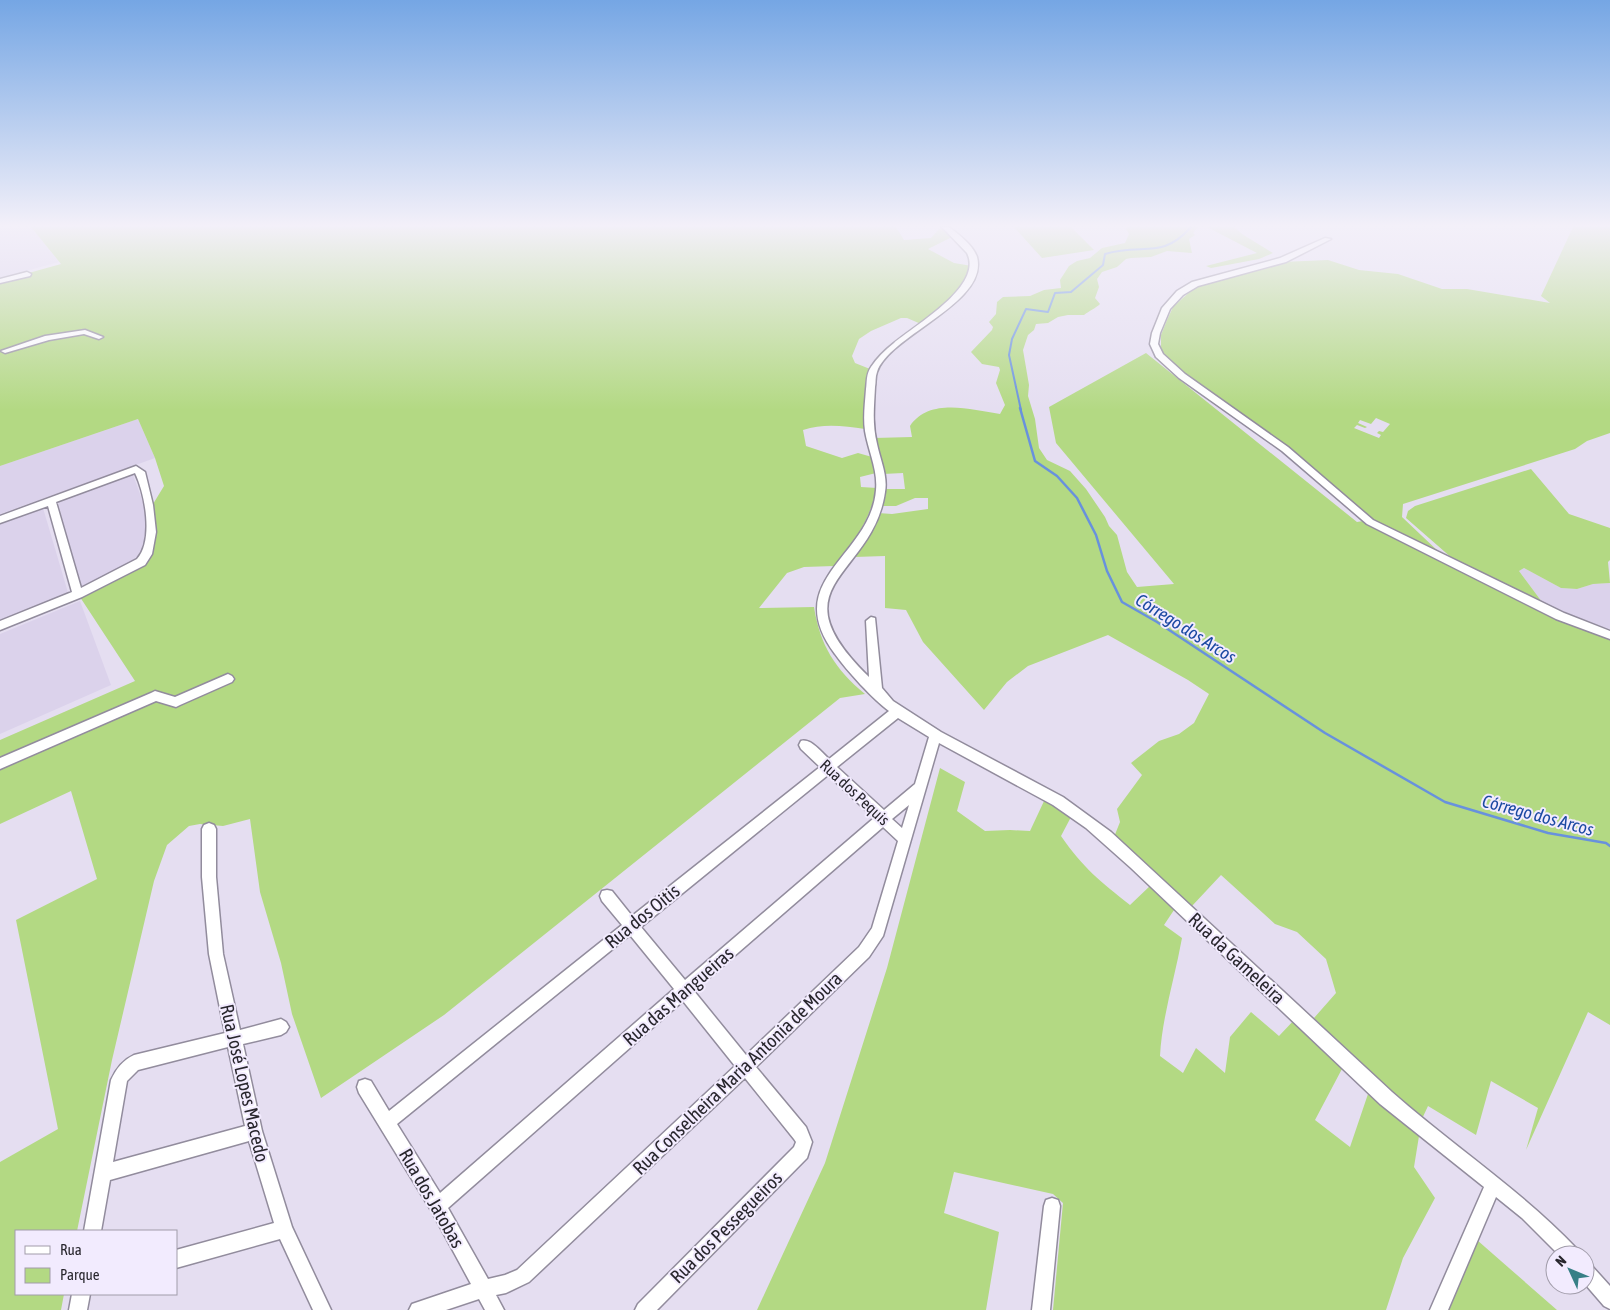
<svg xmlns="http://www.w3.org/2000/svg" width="1610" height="1310" viewBox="0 0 1610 1310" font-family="'Asap Condensed',sans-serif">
	<rect width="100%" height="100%" fill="#e5def1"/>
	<path fill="#dbd2eb" d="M11 227H31L59 262 0 278V229Z
		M138 419 155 458 0 514V466Z
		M132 472 145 508 149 545 142 560 78 594 58 500Z
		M43 508 69 596 0 624V524Z
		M1524 568 1561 588 1577 589 1593 584 1610 583V629L1574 619 1545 606 1519 571Z
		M80 601 111 685 0 734V634Z"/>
	<path fill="#b3d983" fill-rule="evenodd" d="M31 227H896L904 240 931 238 941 227 952 237 928 249 954 263 972 266C959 292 943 306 921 324L907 318H901L871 331 859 339 852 356 855 363 870 369 865 429C844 426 824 423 803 430L806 446 842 458 858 453 872 457 876 473 860 477 861 487 877 488C869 521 856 540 834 566L804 567 787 573 759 608 814 607C820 645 835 669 865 694L840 698 444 1015 321 1098 292 1014 281 963 260 892 250 819 223 826 200 824 189 826 167 845 154 881 112 1060 77 1231H16V1294H64L61 1310H0V1162L58 1129 16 920 97 879 71 791 0 824V740L135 681 78 594 148 555 150 509 164 486 155 458 138 419 0 466V281L61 264Z
		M1014 227H1071L1094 250 1042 258Z
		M1127 227H1198L1193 233 1195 235 1189 239 1192 253 1167 251 1151 257 1131 258 1126 259 1117 267 1102 272 1097 279 1099 287 1095 298 1100 304C1096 308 1089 311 1084 315H1068L1058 317 1048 323 1036 324 1034 330 1028 335 1023 350 1029 385 1028 396 1035 419 1039 448 1047 460 1070 471 1086 489 1105 517 1109 526 1117 535 1127 572 1137 587 1174 584 1056 443 1049 407 1146 353 1357 522 1363 521 1573 625 1610 637V1025L1588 1012 1526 1150 1538 1108 1491 1081 1476 1135 1428 1106 1421 1121 1371 1078 1314 1018 1336 993 1326 959 1297 932 1275 924 1221 875 1192 906 1114 837 1120 822 1117 809 1142 775 1131 763 1159 741 1179 734 1194 723 1209 694 1188 680 1108 635 1028 666 1007 682 984 710 923 642 906 610 885 608V556L854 557 871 531 878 513 892 514 928 509V498H915L896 506H880L884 489H905L903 473 883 474 874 438 912 437 910 426C930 397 971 410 1000 414L1005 405 996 383 1000 370 999 367 982 364 971 352 992 330 993 327 989 322 996 314 997 302 1003 297 1030 296 1044 290 1061 288 1060 280 1069 266 1077 261 1090 258 1102 248 1125 243 1129 234 1126 229Z
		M1207 227H1234L1242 234 1273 253 1259 259 1211 268 1206 266 1257 253Z
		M1573 227H1610V433L1587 441 1575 449 1403 504 1402 517 1440 553 1379 525 1355 507 1285 444 1182 372 1164 354 1161 348V335L1167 320 1173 307 1194 288 1282 262 1328 260 1359 270 1398 274 1442 289H1467L1550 303 1541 296ZM1376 418 1390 424 1383 432 1379 431 1377 433 1381 435 1379 438 1354 428 1357 425 1365 428 1367 427 1358 423 1360 420 1371 424Z
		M1531 469 1569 514 1610 528V560L1608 562 1610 583 1593 584 1577 589 1561 588 1524 568 1519 571 1545 606 1453 559 1406 518 1408 511 1415 506Z
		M940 768 965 782 957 811 985 831 1010 830 1030 831 1045 799 1071 817 1061 836C1083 868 1101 882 1130 905L1151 885 1176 907 1164 925 1182 938C1175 977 1162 1017 1160 1056L1183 1073 1196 1048 1225 1073 1230 1037 1251 1012 1279 1036 1296 1018 1343 1067 1315 1120 1350 1147 1368 1094 1419 1136 1414 1167 1435 1198 1403 1258 1386 1310H1053L1063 1203 1053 1194 954 1172 944 1213 999 1232 986 1310H757L825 1163 887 968Z
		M1477 1240 1557 1310H1445Z"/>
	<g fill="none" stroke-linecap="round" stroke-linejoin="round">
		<path stroke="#6891dd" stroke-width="2" d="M1021 410 1009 355 1012 339 1026 309 1048 312 1055 293 1071 292 1103 265 1105 254C1142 242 1161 261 1191 227"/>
		<path stroke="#6891dd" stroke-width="2.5" d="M1020 408 1035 461 1057 476 1077 498 1096 535 1107 571 1122 602 1157 622 1325 733 1445 802 1548 833 1606 843 1610 846"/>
		<defs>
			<path id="minor" d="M942 227H949C958 234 973 245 977 257 989 303 889 335 877 372 875 377 876 382 875 387 874 407 872 424 877 444 880 459 888 476 885 492 873 578 772 583 869 677L866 621 871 617 875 618 882 688 893 701 941 732 1063 797 1111 832 1392 1092C1453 1146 1521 1190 1577 1249L1580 1255H1559L1522 1218 1496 1197 1448 1310H1430L1484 1187 1380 1104 1131 868 1086 828 1053 805 939 743 883 936 869 957 756 1067 806 1127 812 1142 807 1158 657 1310H635L638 1304 794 1147 796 1142 794 1139 745 1078 529 1282 506 1293 496 1295 504 1310H485L479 1299 446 1310H409L412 1304 471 1284 432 1212 359 1093 357 1087 359 1081 365 1079 371 1081 389 1111 622 925 602 901 600 896 602 891 607 890 612 891 632 916 820 767 801 749 799 745 801 741C811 738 822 753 829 759L889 711C873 699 847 671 835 654 779 579 871 557 876 490 878 470 868 450 865 431 863 417 865 403 866 389 867 382 866 374 871 367 877 358 885 350 894 343 915 325 984 286 967 253ZM898 718 929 737 915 784 884 810 837 767ZM828 775 874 818 685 980 641 927ZM909 805 902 828 892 819ZM883 827 898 841 872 928 859 947 746 1055 694 991ZM630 935 674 989 440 1193 397 1124ZM683 1001 735 1066 517 1270 505 1275 488 1279 448 1208Z
				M1325 238 1331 239 1286 262 1198 286 1183 295 1170 309 1160 333 1158 344 1163 354 1185 374 1288 447 1373 520 1564 613 1610 631V639L1556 619 1367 524 1282 451 1179 378 1156 357 1150 344 1152 333 1162 308 1177 291 1192 282 1280 258Z
				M27 272 31 274 30 276 0 283V279Z
				M85 330 103 337 99 339 84 334 49 340 5 353 1 351 45 336Z
				M136 466 145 472 153 505 156 532 152 554 145 565 82 597 0 630V621L72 592 48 506 0 523V516ZM135 473C145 494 154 540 137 559L81 588 56 502Z
				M228 674 232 676 234 679 232 682 180 705 176 707 156 701 0 769V758L151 693 155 691 175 697Z
				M209 823 214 825 216 829V877L223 954 240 1030 281 1019 286 1022 289 1027 286 1032 281 1035 243 1044 262 1131 292 1227 331 1310H313L280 1239 176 1268V1250L274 1223 249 1141 110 1180 101 1231H84L111 1080C116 1069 123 1060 134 1055L225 1033 209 954 202 877V829L204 825ZM228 1047 245 1126 113 1162 127 1081 138 1070Z
				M1052 1198 1058 1200 1060 1206 1050 1310H1032L1044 1206 1046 1200Z
				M1585 1262 1591 1265 1610 1286V1309L1604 1306 1585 1284Z
				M72 1294H90L87 1310H69Z"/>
		</defs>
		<use href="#minor" stroke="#928c9d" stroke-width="3"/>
		<use href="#minor" fill="#fff" fill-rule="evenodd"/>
	</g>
	<linearGradient id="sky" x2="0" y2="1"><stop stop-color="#75a6e4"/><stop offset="0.55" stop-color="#f3f0f9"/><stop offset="1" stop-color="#f3f0f9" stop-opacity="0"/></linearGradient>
	<rect width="1610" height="410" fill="url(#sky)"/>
	<g text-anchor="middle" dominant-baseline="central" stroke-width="4" stroke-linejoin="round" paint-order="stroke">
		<g font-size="16" fill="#28262d" stroke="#f2ebfe">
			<text transform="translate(855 792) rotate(43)">Rua dos Pequis</text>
		</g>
		<g font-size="18" font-style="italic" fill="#1b49a2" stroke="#f2ebfe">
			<text transform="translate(1186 628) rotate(32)">Córrego dos Arcos</text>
			<text transform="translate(1538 815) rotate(15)">Córrego dos Arcos</text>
		</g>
		<g font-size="19" fill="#28262d" stroke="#f2ebfe">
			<text transform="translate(642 916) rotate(-39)">Rua dos Oitis</text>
			<text transform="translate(1237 958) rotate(43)">Rua da Gameleira</text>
			<text transform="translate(678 996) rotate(-41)">Rua das Mangueiras</text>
			<text transform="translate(737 1073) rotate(-44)">Rua Conselheira Maria Antonia de Moura</text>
			<text transform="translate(245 1083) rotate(77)">Rua José Lopes Macedo</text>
			<text transform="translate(432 1198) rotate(60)">Rua dos Jatobas</text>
			<text transform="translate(726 1227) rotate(-45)">Rua dos Pessegueiros</text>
		</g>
	</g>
	<rect x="15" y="1230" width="162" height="65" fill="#f2ebfe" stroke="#a19caa"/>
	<rect x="25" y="1246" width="25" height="8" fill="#ffffff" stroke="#a19caa"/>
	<text x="60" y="1255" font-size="15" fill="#28262d">Rua</text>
	<rect x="25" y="1268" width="25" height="15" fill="#b3d983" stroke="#a19caa"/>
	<text x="60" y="1280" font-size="15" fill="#28262d">Parque</text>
	<g transform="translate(1570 1270) rotate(314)"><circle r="24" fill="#f2ebfe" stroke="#a19caa"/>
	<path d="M0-4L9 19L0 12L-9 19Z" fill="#377f86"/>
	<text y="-8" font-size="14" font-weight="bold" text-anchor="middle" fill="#28262d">N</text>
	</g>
</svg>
